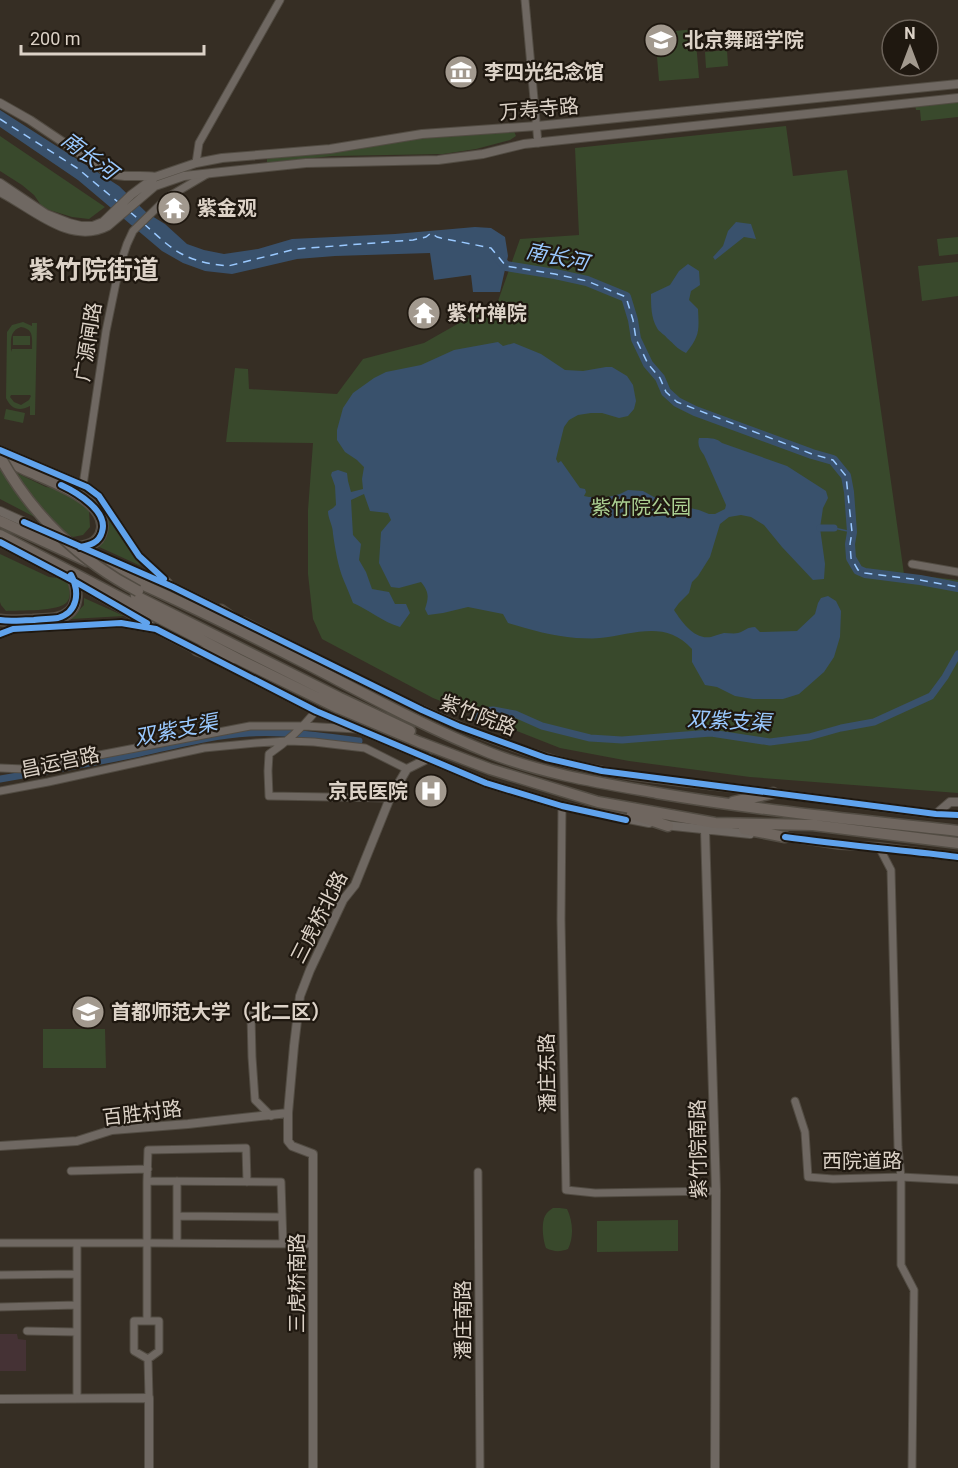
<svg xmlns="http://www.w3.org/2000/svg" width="958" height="1468" viewBox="0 0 958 1468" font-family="Roboto,'Noto Sans SC',sans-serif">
	<rect width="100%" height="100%" fill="#362e24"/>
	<path fill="#453235" d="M0 1334H17L18 1339 26 1340V1371H0Z"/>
	<path fill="#39492c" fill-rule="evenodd" d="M695 29 699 78 659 81 655 33Z
		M727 50 728 66 706 68 705 52Z
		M958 100V117L921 121 920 110H916L915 104Z
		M786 126 793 176 847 170 904 574 958 580V793L750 777 629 761 560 748 433 698 322 639 313 619 308 574V510L313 443 226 442 235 368 248 369 249 389 337 394 363 359 424 343 498 301 520 239 579 235 575 148Z
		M514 131 516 136 510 140 476 149 443 154 332 156 267 163V158L428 137Z
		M0 136 105 207 89 219 72 217 43 208 34 195 22 185 0 171Z
		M958 237V254L939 256 937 239Z
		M958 262V296L922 301 918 266Z
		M23 322 32 326V323H37L35 415H30V406C19 412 11 409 6 398L7 332 12 325ZM21 327C34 329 32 338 32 349H12L11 352C11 341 9 331 21 327ZM11 395H30L31 396 29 400 21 405 14 402 10 397Z
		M13 336H30V345H13Z
		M6 409 25 413 23 423 4 419Z
		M0 465 46 487 65 489 83 503 89 511 90 527 83 535 73 537 0 499Z
		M105 513 141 566 97 546 107 525Z
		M0 554 49 577 67 579C69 587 72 596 67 602 59 612 19 610 6 611L1 605 0 602Z
		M84 598 124 616 71 619 84 605Z
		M43 1029H105L106 1068H43Z
		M553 1208H560L567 1209C573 1221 574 1237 568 1249 560 1252 554 1252 546 1248 543 1240 541 1224 545 1216 547 1212 550 1210 553 1208Z
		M678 1220V1251L597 1252V1221Z"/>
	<path fill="#39516c" d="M0 110 119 186 147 213 165 224 187 244 204 250 224 254 258 249 292 239 395 234 475 227 491 228 505 237 508 256 500 292H473L471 275 434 280 430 253 335 256 297 259 232 274 205 271 183 263 162 251 78 180 0 127Z
		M736 222 751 224 756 239 744 237 715 260 713 257 723 246 728 231Z
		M688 264 699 271 700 285 691 291 689 300 698 309C699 330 700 336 686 353 676 348 675 345 667 338 664 334 659 332 657 328 651 318 651 305 651 294L670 285 679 271Z
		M498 342 503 346 514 343 541 354 565 370 583 371 606 367H612L627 376 633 385 636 401 634 409 628 416 619 418 602 413H591L578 415 569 420 564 427 556 459 558 463 561 461 580 488 585 489 586 492 584 496 589 497H608L620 494 628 490 643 491 663 502 699 510 709 514H715L725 509 726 505 704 455C700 450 697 445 699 438 708 438 715 437 722 443L787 466 826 491 828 498 823 508 820 528 825 564 824 579 813 580 782 547 764 525 751 517 741 515 729 517 720 524 710 557 698 576 692 582 689 593 679 603 674 610C682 622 694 640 711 637 715 636 719 634 724 633 729 633 734 634 738 633 745 631 747 627 755 627L760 632 797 631 815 614 818 603 821 598 828 596 836 601 841 611 840 637 834 657 824 672 799 694 783 699H753L735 696 717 687 705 685 692 662V649C665 619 633 635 600 638 592 639 584 638 576 638 553 636 531 630 508 623L503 614 468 607 443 613 428 615 425 609C429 597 429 592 421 582L399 588 391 587 379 563 381 532 391 520 388 513 370 511 364 494 351 500 353 535 361 544 359 560 366 572 372 589 389 592 395 604H406L410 613 400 627C383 622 369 610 353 603 350 595 347 588 344 581 338 567 335 548 333 534 333 525 328 519 328 511L333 508 336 505 335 486 331 475 332 472 338 470 347 473 348 481 351 492 363 489 362 479 364 467 357 460 345 452 337 440V430L343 408 353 393 374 378 386 372 421 365 454 350Z"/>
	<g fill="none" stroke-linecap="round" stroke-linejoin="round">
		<path stroke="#39516c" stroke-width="1.5" d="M834 528 852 532"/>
		<path stroke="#39516c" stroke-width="7" d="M820 528H834
			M473 717 483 711 493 710 515 714 542 726 590 738 622 740 711 733 770 742 809 737 841 728 874 722 931 696 945 677 958 654
			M0 779C47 771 94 763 140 753 176 745 213 735 249 733 286 731 322 736 359 741"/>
		<path stroke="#39516c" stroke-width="10" d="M497 256 506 266 555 274 587 281 626 297 633 320 636 339 648 364 660 378 666 392 677 402 695 411 812 454 833 460 846 476 849 492 852 532 850 544 851 558 858 570 865 573 920 580 958 587"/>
		<path stroke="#9ac9ff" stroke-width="1.5" stroke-dasharray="8 6" stroke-linecap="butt" d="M0 119 77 168 118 202
			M130 212 141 221
			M144 224C157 235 170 249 186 256 198 262 215 265 228 266L296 249 413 240 426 237 431 233 437 237 441 238 491 248 506 266 555 274 587 281 626 297 633 320 636 339 648 364 660 378 666 392 677 402 812 454 833 460 846 476 852 532 850 544 851 558 858 570 865 573 920 580 958 587"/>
		<defs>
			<path id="minor" d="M525 0 538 143
				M196 163 199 143 280 0
				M83 485 106 331 119 268 127 244 133 231 168 197 207 174
				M912 564 958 572
				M316 711C302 728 287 742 269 754L268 771 269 796 390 798
				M0 768 24 769 37 767 250 726H304L356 729
				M0 791 48 782 204 748 256 743 288 741 314 742 365 748 407 769
				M562 806 561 920 566 1190 595 1193 716 1191
				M879 847 891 870 898 1147 901 1177V1265L914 1290 912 1468
				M251 1015 252 1057 255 1100 271 1116
				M795 1101 805 1132 808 1177 833 1179 901 1177 958 1180
				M71 1171 148 1169
				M478 1172 480 1468
				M147 1181 148 1150 246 1148 247 1182
				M177 1181V1243
				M177 1216 282 1217
				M0 1243H152L313 1244
				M1 1275 77 1274
				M0 1307 77 1305
				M134 1321H159V1351L148 1359 134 1351Z
				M147 1321V1181L281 1182 283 1244
				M27 1331 77 1332
				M148 1359 149 1398
				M77 1398V1243"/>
			<path id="tertiary" d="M0 103 30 120 109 173C124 179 139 174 155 177
				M0 183 46 214 69 223 81 226H93L103 222 131 195 155 177 196 163 222 158 330 149 422 134 537 126 958 84
				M0 192C32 208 70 246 108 226L155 186 184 176 306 163 438 160 483 154 524 144 958 98
				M0 450 87 487 99 496 139 556 168 583
				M0 511 62 539
				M0 542 74 581 151 626
				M79 547 173 587 226 613
				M243 621C342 671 439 725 545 757 604 775 672 781 733 788 801 796 868 806 936 814L958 815
				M0 634 13 629 121 623 156 629 202 653
				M219 661 316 711 486 783 562 806 649 823
				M936 814 950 802H958
				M664 825 750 834
				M705 830 716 1191 715 1468
				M781 836 839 845 879 847 958 857
				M0 1146 77 1141 112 1130 188 1124 288 1113
				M0 1399 149 1398V1468
				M313 1468V1154L292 1146 288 1141V1113L294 1046 300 996 310 970 343 900 355 885 390 798 407 769 429 758"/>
			<path id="trunk" d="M0 459C12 463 23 469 35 474 54 483 108 502 102 530 99 546 83 547 69 549
				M0 521 87 561
				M0 535 238 659 338 708 419 742 490 769 598 802 715 823 813 825 958 843
				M107 569C175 598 242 631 307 664 367 695 427 728 490 753 544 774 601 783 657 793 757 810 858 820 958 831
				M136 596 340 698 410 731
				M221 610 249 630
				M0 620C11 622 22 620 33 620 41 619 49 620 57 618 81 613 79 590 70 573
				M197 650 230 661
				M733 802 773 793
				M632 814 668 826
				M744 829 785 837"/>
		</defs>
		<use href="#minor" stroke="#524c43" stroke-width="9"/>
		<use href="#tertiary" stroke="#524c43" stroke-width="10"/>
		<use href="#trunk" stroke="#524c43" stroke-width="13"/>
		<use href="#minor" stroke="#6f6862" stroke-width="7"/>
		<use href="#tertiary" stroke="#6f6862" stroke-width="8"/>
		<use href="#trunk" stroke="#6f665f" stroke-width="10"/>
		<defs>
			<path id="trunk-bridge" d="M0 457C32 515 80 561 138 591"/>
		</defs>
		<use href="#trunk-bridge" stroke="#524c43" stroke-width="13" stroke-linecap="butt"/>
		<use href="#trunk-bridge" stroke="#6f665f" stroke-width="10"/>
		<defs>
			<path id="cycleway" d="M0 450 87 487 99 496 139 556 164 579
				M61 485C76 492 109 511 102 532 99 543 90 545 80 547
				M24 522 173 587 422 710 458 726 546 758 602 771 936 814 958 815
				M0 542 74 581 147 623
				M0 620C11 622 22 620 34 620 41 619 50 619 58 618 78 612 80 592 71 575
				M0 634 13 629 121 623 156 629 316 711 486 783 562 806 626 820
				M785 837C843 845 900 850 958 857"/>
		</defs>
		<use href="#cycleway" stroke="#1f1810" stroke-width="10"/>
		<use href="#cycleway" stroke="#60a3ed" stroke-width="6"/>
	</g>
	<defs>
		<symbol id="university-disc" viewBox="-11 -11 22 22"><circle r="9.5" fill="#a2998e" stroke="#1f1810"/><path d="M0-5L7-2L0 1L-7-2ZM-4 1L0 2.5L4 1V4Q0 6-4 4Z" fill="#fff"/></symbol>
		<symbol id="museum-disc" viewBox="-11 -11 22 22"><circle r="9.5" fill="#a2998e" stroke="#1f1810"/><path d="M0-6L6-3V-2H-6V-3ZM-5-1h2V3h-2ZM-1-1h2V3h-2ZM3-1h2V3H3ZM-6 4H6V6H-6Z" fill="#fff"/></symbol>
		<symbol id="temple-disc" viewBox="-11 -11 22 22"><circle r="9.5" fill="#a2998e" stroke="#1f1810"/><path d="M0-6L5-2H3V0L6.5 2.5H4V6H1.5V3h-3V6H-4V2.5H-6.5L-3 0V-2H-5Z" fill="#fff"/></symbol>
		<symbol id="hospital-disc" viewBox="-11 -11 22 22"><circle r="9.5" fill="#a2998e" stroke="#1f1810"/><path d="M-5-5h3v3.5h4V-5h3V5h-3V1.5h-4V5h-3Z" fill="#fff"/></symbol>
	</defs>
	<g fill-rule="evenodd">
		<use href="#university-disc" x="642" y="21" width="38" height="38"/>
		<use href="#museum-disc" x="442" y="53" width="38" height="38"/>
		<use href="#temple-disc" x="155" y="189" width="38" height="38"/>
		<use href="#temple-disc" x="405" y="294" width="38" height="38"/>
		<use href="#hospital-disc" x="412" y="772" width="38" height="38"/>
		<use href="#university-disc" x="69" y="993" width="38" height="38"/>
	</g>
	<g text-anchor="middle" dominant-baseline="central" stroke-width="4.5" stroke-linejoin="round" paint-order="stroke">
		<g font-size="20" font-weight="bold" fill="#dcd2c7" stroke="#1f1810" text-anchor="start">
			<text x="684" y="40">北京舞蹈学院</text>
			<text x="484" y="72">李四光纪念馆</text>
			<text x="197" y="208">紫金观</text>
			<text x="447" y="313">紫竹禅院</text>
			<text x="408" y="791" text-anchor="end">京民医院</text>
			<text x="111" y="1012">首都师范大学（北二区）</text>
		</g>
		<g font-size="20" fill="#dcd2c7" stroke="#1f1810">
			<text transform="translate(539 109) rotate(-5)">万寿寺路</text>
			<text transform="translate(88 342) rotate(-81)">广源闸路</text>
			<text transform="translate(478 715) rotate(21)">紫竹院路</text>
			<text transform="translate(60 762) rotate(-12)">昌运宫路</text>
			<text transform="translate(319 917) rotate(-63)">三虎桥北路</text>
			<text transform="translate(547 1073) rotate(-91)">潘庄东路</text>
			<text transform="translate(142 1113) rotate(-7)">百胜村路</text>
			<text transform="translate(698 1149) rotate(-91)">紫竹院南路</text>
			<text x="862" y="1161">西院道路</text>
			<text transform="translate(297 1283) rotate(-90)">三虎桥南路</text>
			<text transform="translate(463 1320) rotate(-90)">潘庄南路</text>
		</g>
		<g font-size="20" fill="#abcf92" stroke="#1f1810">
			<text x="641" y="507">紫竹院公园</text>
		</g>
		<g font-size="21" font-style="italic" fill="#9ac9ff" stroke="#1f1810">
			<text transform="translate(89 156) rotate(37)">南长河</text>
			<text transform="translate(557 257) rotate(12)">南长河</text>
			<text transform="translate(729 721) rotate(3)">双紫支渠</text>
			<text transform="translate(176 730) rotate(-11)">双紫支渠</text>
		</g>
		<g font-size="26" font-weight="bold" fill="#dcd2c7" stroke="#1f1810">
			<text x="94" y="270">紫竹院街道</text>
		</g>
	</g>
	<g transform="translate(910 48)"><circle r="28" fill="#1f1810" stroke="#6b6259" stroke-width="1.5"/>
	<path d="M0-4.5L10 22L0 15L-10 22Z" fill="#a2998e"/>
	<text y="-9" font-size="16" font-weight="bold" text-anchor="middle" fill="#dcd2c7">N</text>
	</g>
	<path d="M21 45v9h183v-9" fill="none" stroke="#dcd2c7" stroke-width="3"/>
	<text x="30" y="45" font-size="18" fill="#dcd2c7" stroke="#1f1810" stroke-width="4.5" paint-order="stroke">200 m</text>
</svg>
